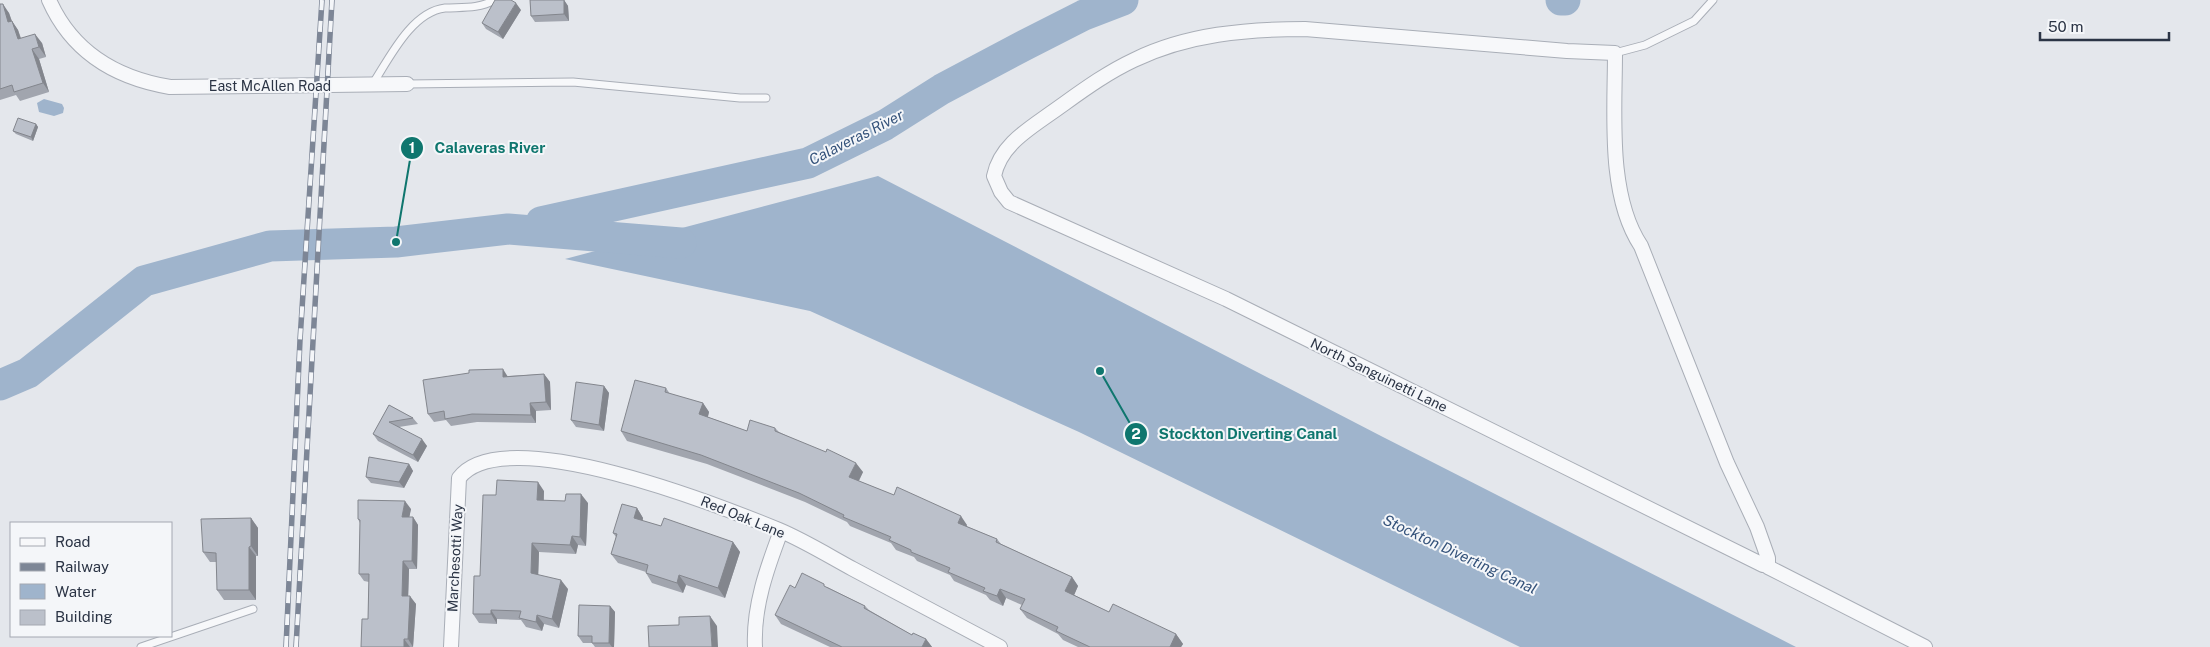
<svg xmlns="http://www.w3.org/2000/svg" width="2210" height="647" viewBox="0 0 2210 647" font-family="'Public Sans',sans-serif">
	<rect width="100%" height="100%" fill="#e4e7ec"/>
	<path fill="#9fb4cc" d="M44 99 62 104 64 108 63 113 54 116 39 112 37 103Z
		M878 176 1381 436 1796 647H1520L1079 432 810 311 565 259Z"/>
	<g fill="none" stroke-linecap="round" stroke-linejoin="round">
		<path stroke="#9fb4cc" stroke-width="31" d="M1561 0H1565
			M541 222 808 163 885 125 942 89 1025 45 1084 15 1123 0
			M0 385 28 373 144 281 270 246 396 242 508 229 681 243"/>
		<defs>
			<path id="service" d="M1615 53 1645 45 1694 21 1713 0
				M407 84 573 82 740 98H766
				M372 85C389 59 411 12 445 8 463 7 478 9 495 0
				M141 647 253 609"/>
			<path id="minor" d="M49 0C72 52 116 78 170 87L407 84
				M1768 563 1763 565 1226 299 1009 202 1001 192 994 176C1000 146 1027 130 1051 113 1078 94 1104 74 1134 60 1187 34 1247 29 1305 29L1567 51 1615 53C1615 112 1607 195 1641 246L1727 463 1757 527 1768 558V567L1925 647
				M451 647 459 478C503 419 723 507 779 530 805 541 829 556 853 569 902 595 951 621 1000 647
				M755 647C753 607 767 568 781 531"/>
		</defs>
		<use href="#service" stroke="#a9aeb7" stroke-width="9"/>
		<use href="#minor" stroke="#a9aeb7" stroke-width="16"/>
		<use href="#service" stroke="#f7f8fa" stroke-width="7"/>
		<use href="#minor" stroke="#f7f8fa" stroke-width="14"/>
		<defs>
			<path id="rail" d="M286 647 300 340 322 0
				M296 647 332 0"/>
		</defs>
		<use href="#rail" stroke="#7d8696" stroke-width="5.5"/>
		<use href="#rail" stroke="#f4f6f9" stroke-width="4" stroke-dasharray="11" stroke-linecap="butt"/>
	</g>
	<path fill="#a1a5ae" d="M530 0H564L568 6 569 21 535 22 531 16Z
		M0 4 9 13 12 21 18 30 21 38 42 43 46 57 39 59 49 92 20 101 16 95 0 100Z
		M521 10 503 39 486 29 482 23Z
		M36 124 38 127 33 141 16 134 13 131Z
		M544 374 550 382 551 410 536 411V423L477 422 451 426 446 420 434 422 428 414 508 376Z
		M604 386 609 393 604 431 576 427 571 420Z
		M666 388 670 394 703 403 709 412 708 417 747 431 775 428 779 432 863 472 859 481 967 525 966 526 997 539 1001 544 1072 577 1078 586 1074 595 1109 612 1176 634 1183 644 1181 647H1078L1063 640 1058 634 1027 618 1020 609 1022 605 1006 598 1003 606 990 600 986 595 954 581 950 575 917 561 914 557 896 550 891 543 850 526 847 522 805 502 707 464 627 441 621 431Z
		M389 405 413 418 418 424 399 427 427 446 418 462 378 441 373 434Z
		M409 464 413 471 404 488 371 483 366 477Z
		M544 491V501L588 503 586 546 578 545 576 554 539 552 538 575 568 589 559 628 544 624 542 631 526 627 521 620 497 619V624L479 623 473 614 496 495Z
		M637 508 643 518V521L661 526 733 542 740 552 725 598 686 585 683 593 652 583 646 573V572L618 563 611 554 616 537 613 533Z
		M411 509 409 517H413L418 525 417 569H409L408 596 416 604 413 647H361L368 619 369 582 364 581 359 574 360 523 358 519Z
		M251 518 258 528V556H256V600H224L217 590V562H210L203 552Z
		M827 587 865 606 869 610 912 635 926 639 932 647H830L781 624 775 615 795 588Z
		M610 606 615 612 614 647H595L592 643H583L578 636Z"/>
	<path fill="#83868d" d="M564 0 568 6 569 21 564 14Z
		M516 3 521 10 503 39 498 32Z
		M3 4 9 13 15 31 8 22Z
		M12 21 18 30 24 49 18 39Z
		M35 34 42 43 46 57 39 47Z
		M32 49 39 59 49 92 43 83Z
		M36 124 38 127 33 141 31 137Z
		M503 369 508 377H503Z
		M544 374 550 382 551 410 546 402Z
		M604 386 609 393 604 431 599 425Z
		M530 403 536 411V423L531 415Z
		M703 403 709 412 706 423 699 414Z
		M422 439 427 446 418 462 413 455Z
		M856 463 863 472 856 486 849 477Z
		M409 464 413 471 404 488 399 482Z
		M538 482 544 491 543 510 537 500Z
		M581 494 588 503 586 546 580 537Z
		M405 501 411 509 408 524 402 517Z
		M637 508 643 518 640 528 634 518Z
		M961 516 967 525 964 532 958 523Z
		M413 517 418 525 417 569 412 561Z
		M251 518 258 528V556L251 546Z
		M572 536 578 545 576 554 570 545Z
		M733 542 740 552 725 598 718 588Z
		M532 543 539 552 538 582 531 573Z
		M249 547 256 556V600L249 590Z
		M403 561 409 569 408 603 402 596Z
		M679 575 686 585 683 593 677 583Z
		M1072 577 1078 586 1072 600 1065 591Z
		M561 580 568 589 559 628 552 619Z
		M1000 589 1006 598 1003 606 997 596Z
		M410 596 416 604 413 647 408 639Z
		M610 606 615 612 614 647H612L609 643Z
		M491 610 497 619V624L491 614Z
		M537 615 544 624 542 631 536 622Z
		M710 616 717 626 718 647H712Z
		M1176 634 1183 644 1181 647H1170Z
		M404 639 410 647H404Z
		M926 639 932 647H922Z"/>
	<path fill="#bbc0ca" stroke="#83868d" d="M495 0H511L516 3 498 32 482 23Z
		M530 0H564V14L531 16Z
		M0 4H3L8 22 12 21 18 39 35 34 39 47 32 49 43 83 14 92 12 85 0 89Z
		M18 118 36 124 31 137 13 131Z
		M503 369V377L544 374 546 402 530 403 531 415 472 414 445 419 444 411 428 414 423 380 469 373V370Z
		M635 380 666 388 665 392 703 403 699 414 747 431 750 420 775 428V431L826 452 827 449 856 463 849 477 894 495 897 487 961 516 958 523 997 539 996 542 1072 577 1065 591 1109 612 1113 604 1176 634 1170 647H1090L1056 631 1058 627 1020 609 1025 599 1000 589 997 596 983 591 985 588 948 572 950 568 911 552V550L889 540 891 537 843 517 844 515 799 493 701 455 621 431Z
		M576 382 604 386 599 425 571 420Z
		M389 405 413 418 389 422 422 439 413 455 373 434Z
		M369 457 409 464 399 482 366 477Z
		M497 480 538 482 537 500 565 501 566 494H581L580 537 572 536 570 545 532 543 531 573 561 580 552 619 537 615 536 622 519 618 521 611 491 610V614H473L474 576H480L483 495H496Z
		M358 500 405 501 402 517H413L412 561H403L402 596H410L408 639H404V647H361L362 619H368L369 574H359L360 520 358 519Z
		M622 504 637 508 634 518 661 526 664 518 733 542 718 588 679 575 677 583 646 573 648 565 611 554 617 534 613 533Z
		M251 518V546L249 547V590H217L216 553 203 552 201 519Z
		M802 573 824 584V586L865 606 864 608 912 635 913 633 926 639 922 647H842L775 615 790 585 795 588Z
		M579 605 610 606 609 643H592V636H578Z
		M710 616 712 647H649L648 626 679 625V617Z"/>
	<g text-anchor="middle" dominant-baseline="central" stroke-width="4" stroke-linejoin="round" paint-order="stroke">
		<g font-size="14" fill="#2b3445" stroke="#f4f6f9">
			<text x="270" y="86">East McAllen Road</text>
			<text transform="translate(1379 375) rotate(26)">North Sanguinetti Lane</text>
			<text transform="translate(743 517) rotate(22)">Red Oak Lane</text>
			<text transform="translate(455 558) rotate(-87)">Marchesotti Way</text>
		</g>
		<g font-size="15" font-style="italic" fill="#34527a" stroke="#f4f6f9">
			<text transform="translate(856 137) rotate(-27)">Calaveras River</text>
			<text transform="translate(1460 554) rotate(25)">Stockton Diverting Canal</text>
		</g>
	</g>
	<path fill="none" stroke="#0f766e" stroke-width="2" d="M396 242L412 148M1100 371L1136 434"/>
	<g fill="#0f766e" stroke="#f4f6f9" stroke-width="2">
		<circle cx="396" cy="242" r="5"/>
		<circle cx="1100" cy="371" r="5"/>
		<circle cx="412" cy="148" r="12"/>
		<circle cx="1136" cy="434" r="12"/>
	</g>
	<g font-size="15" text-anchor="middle" font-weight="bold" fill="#fff">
		<text x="412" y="153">1</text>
		<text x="1136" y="439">2</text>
	</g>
	<g font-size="15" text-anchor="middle" font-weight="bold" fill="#0f766e" stroke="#f4f6f9" stroke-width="4" stroke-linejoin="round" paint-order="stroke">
		<text x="490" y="153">Calaveras River</text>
		<text x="1248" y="439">Stockton Diverting Canal</text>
	</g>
	<rect x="10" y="522" width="162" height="115" fill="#f4f6f9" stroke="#a4a8b1"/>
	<rect x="20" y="538" width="25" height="8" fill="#f7f8fa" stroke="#a4a8b1"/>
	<text x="55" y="547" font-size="15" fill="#2b3445">Road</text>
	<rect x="20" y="563" width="25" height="8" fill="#7d8696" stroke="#a4a8b1"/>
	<text x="55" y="572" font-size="15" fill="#2b3445">Railway</text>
	<rect x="20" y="584" width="25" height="15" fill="#9fb4cc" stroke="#a4a8b1"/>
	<text x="55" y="597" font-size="15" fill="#2b3445">Water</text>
	<rect x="20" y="610" width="25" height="15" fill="#bbc0ca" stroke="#a4a8b1"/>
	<text x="55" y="622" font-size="15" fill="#2b3445">Building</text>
	<path d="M2040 32v8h129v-8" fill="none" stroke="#2b3445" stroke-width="2.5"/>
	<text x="2048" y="32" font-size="15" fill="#2b3445" stroke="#f4f6f9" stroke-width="4" paint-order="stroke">50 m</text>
</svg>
